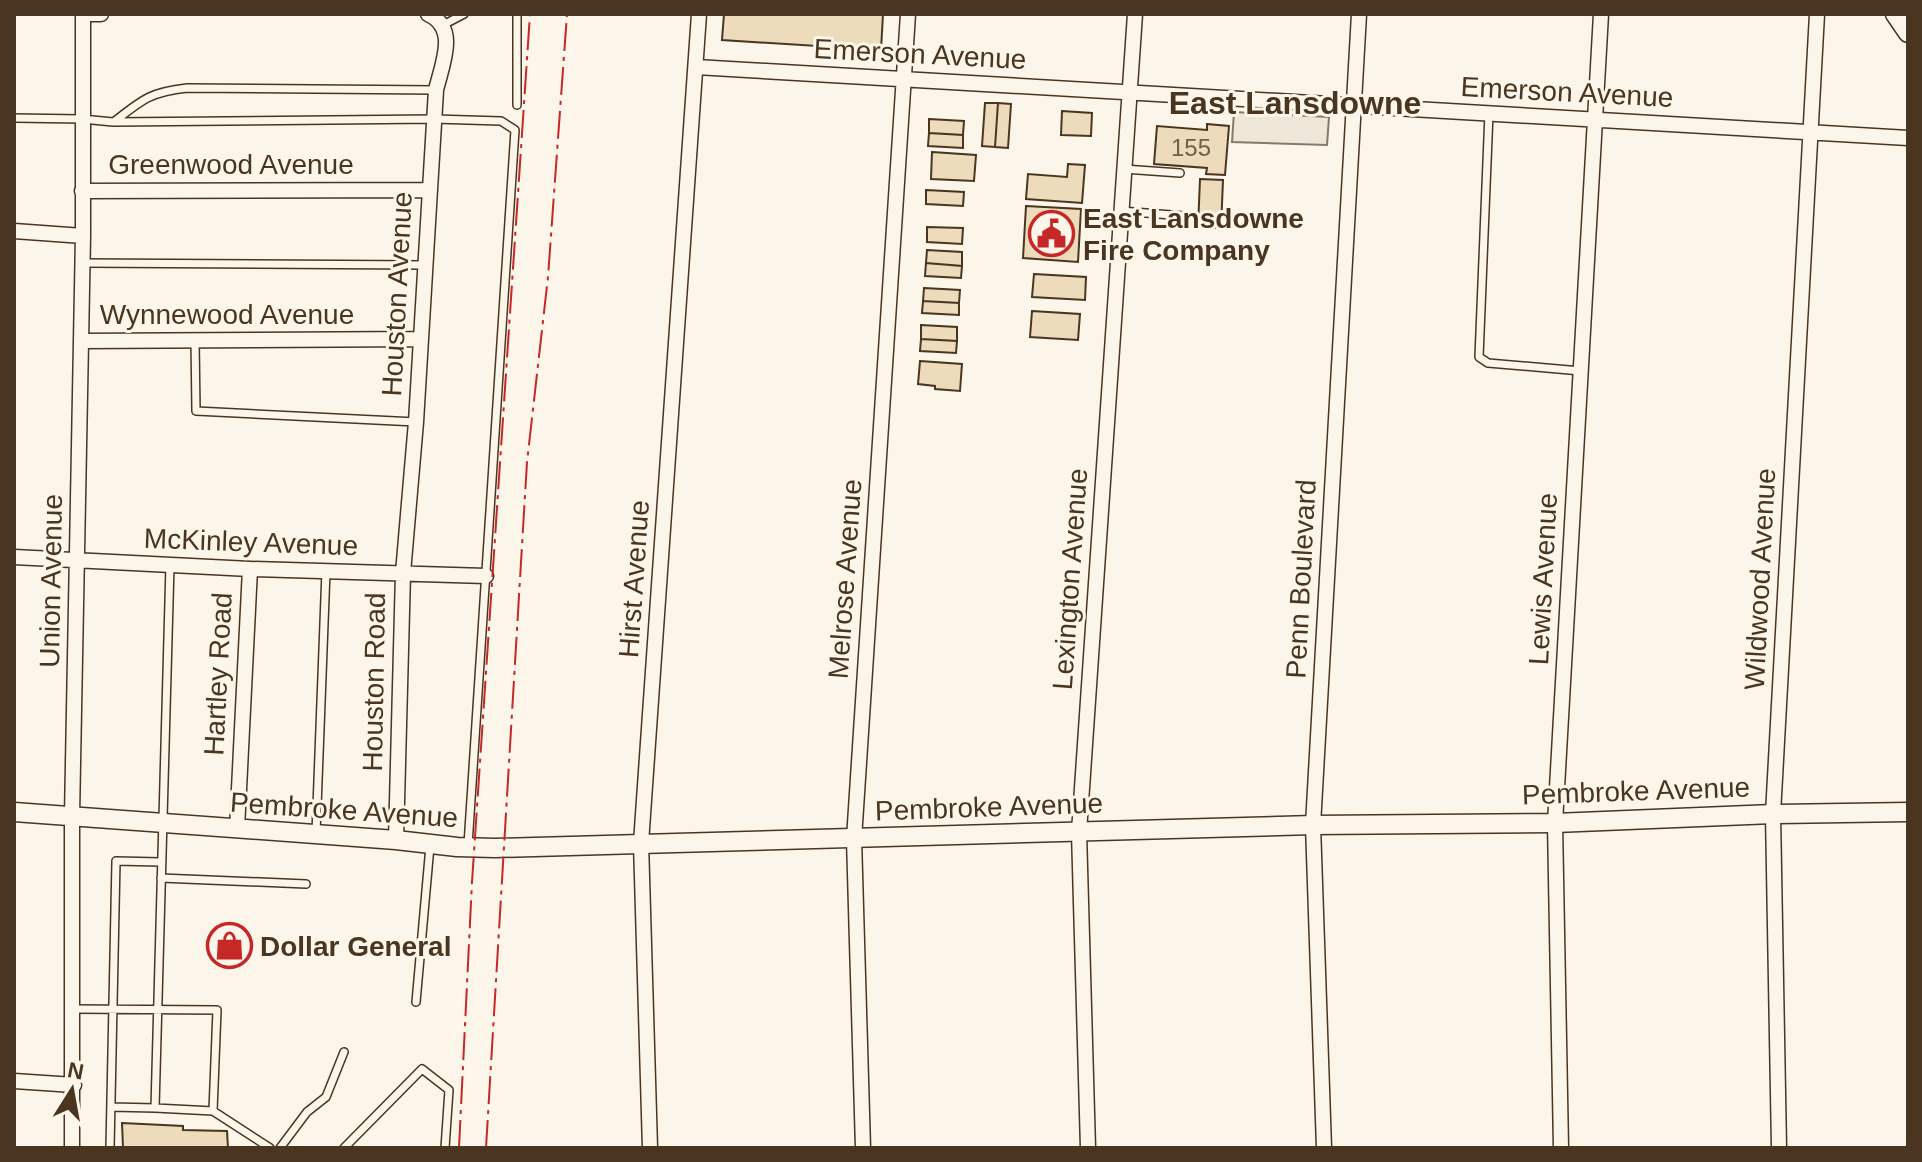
<svg xmlns="http://www.w3.org/2000/svg" width="1922" height="1162" viewBox="0 0 1922 1162" font-family="Helvetica,sans-serif">
	<rect width="100%" height="100%" fill="#fbf6e9"/>
	<path fill="#ede6d9" stroke="#887966" stroke-width="2" d="M1234 112 1329 117 1327 145 1232 142Z"/>
	<path fill="#ecdcbc" stroke="#4a3520" stroke-width="2" d="M724 14H883L881 50 722 40Z
		M985 103H998L995 147 982 146Z
		M998 103 1011 104 1008 148 995 147Z
		M1062 111 1092 113 1091 136 1061 135Z
		M929 119 964 121 963 135 929 133Z
		M1207 124 1229 126 1225 175 1206 174 1207 168 1154 164 1157 126 1207 130Z
		M929 133 963 135V148L928 146Z
		M932 152 976 155 974 181 931 179Z
		M1068 164 1085 165 1082 203 1026 199 1028 174 1067 177Z
		M1200 179 1223 180 1221 228 1198 227Z
		M926 190 964 192 963 206 926 204Z
		M1026 206 1081 209 1078 262 1023 258Z
		M927 227 963 228 962 244 927 242Z
		M927 250 962 252V266L926 263Z
		M926 263 962 266 961 278 925 276Z
		M1034 274 1086 277 1085 300 1032 297Z
		M924 288 960 290 959 303 923 301Z
		M923 301 959 303V315L922 313Z
		M1032 311 1080 314 1078 340 1030 337Z
		M921 325 957 327V341L921 339Z
		M921 339 957 341 956 353 920 351Z
		M920 361 962 364 960 391 935 389V386L918 384Z
		M122 1123 183 1126V1130L227 1131 228 1148H123Z"/>
	<g fill="none" stroke-linecap="round" stroke-linejoin="round">
		<defs>
			<path id="service" d="M517 14V105
				M443 25 464 14
				M1489 113 1479 357 1488 363 1581 371
				M14 118 82 119 113 122 434 119 501 121 515 130 468 845
				M115 121C143 99 151 92 187 88L436 90
				M1124 169 1180 173
				M1121 211 1184 216
				M82 263 425 265
				M195 340 196 411 416 422
				M316 833 326 571
				M161 878 306 884
				M416 1002 430 846
				M73 1009 217 1010 213 1111 155 1108
				M111 1107 155 1108 170 565
				M213 1111 270 1148
				M110 1148 116 861 161 862
				M280 1148 307 1112 326 1097 344 1052
				M344 1148 422 1069 449 1090 445 1148"/>
			<path id="minor" d="M83 14H101
				M696 67 1908 138
				M82 191 429 190
				M14 231 83 236
				M81 341 421 339
				M14 557 250 569 486 576
				M237 829 250 569
				M396 840 403 573 416 422 436 90C442 64 459 28 428 14
				M14 1081 74 1085
				M72 1148V816L83 236V14
				M650 1148 641 843 699 14
				M863 1148 854 839 908 14
				M1088 1148 1079 832 1135 14
				M1324 1148 1313 825 1359 14
				M1561 1148 1555 823 1601 14
				M1779 1148 1773 814 1817 14"/>
			<path id="tertiary" d="M1895 14 1908 33
				M14 812 396 840 457 847 495 848 1313 825 1555 823 1773 814 1908 812"/>
		</defs>
		<use href="#service" stroke="#4a3520" stroke-width="10"/>
		<use href="#minor" stroke="#4a3520" stroke-width="17"/>
		<use href="#tertiary" stroke="#4a3520" stroke-width="21"/>
		<use href="#service" stroke="#fbf6e9" stroke-width="7"/>
		<use href="#minor" stroke="#fbf6e9" stroke-width="14"/>
		<use href="#tertiary" stroke="#fbf6e9" stroke-width="18"/>
		<path stroke="#c62828" stroke-width="2" stroke-dasharray="28 6 4 6" stroke-linecap="butt" d="M459 1148 472 882 530 14
			M486 1148 527 462 548 277 567 14"/>
	</g>
	<defs>
		<symbol id="civic-ring" viewBox="-11 -11 22 22"><circle r="9.5" fill="#fbf6e9" stroke="#c62828" stroke-width="1.5"/><path d="M-.6-6.5H3V-4.5H.6V-3L4-1V1h2V6H-6V1h2V-1L-.6-3ZM-1.2 2.5V6h2.4V2.5Z" fill="#c62828"/></symbol>
		<symbol id="shop-ring" viewBox="-11 -11 22 22"><circle r="9.5" fill="#fbf6e9" stroke="#c62828" stroke-width="1.5"/><path d="M-5-2.5h2.3a2.7 3.5 0 0 1 5.4 0H5L5.5 6h-11ZM-1.5-2.5h3a1.5 2.3 0 0 0-3 0Z" fill="#c62828"/></symbol>
	</defs>
	<g fill-rule="evenodd">
		<use href="#civic-ring" x="1026" y="208" width="51" height="51"/>
		<use href="#shop-ring" x="204" y="920" width="51" height="51"/>
	</g>
	<g text-anchor="middle" dominant-baseline="central" stroke-width="6" stroke-linejoin="round" paint-order="stroke">
		<g font-size="24" fill="#725f47">
			<text x="1191" y="147">155</text>
		</g>
		<g font-size="28" fill="#4a3520" stroke="#fbf6e9">
			<text transform="translate(920 54) rotate(3)">Emerson Avenue</text>
			<text transform="translate(1567 92) rotate(3)">Emerson Avenue</text>
			<text x="231" y="164">Greenwood Avenue</text>
			<text transform="translate(397 294) rotate(-87)">Houston Avenue</text>
			<text x="227" y="314">Wynnewood Avenue</text>
			<text transform="translate(251 542) rotate(2)">McKinley Avenue</text>
			<text transform="translate(634 579) rotate(-86)">Hirst Avenue</text>
			<text transform="translate(845 579) rotate(-86)">Melrose Avenue</text>
			<text transform="translate(1070 579) rotate(-86)">Lexington Avenue</text>
			<text transform="translate(1301 579) rotate(-87)">Penn Boulevard</text>
			<text transform="translate(1543 579) rotate(-87)">Lewis Avenue</text>
			<text transform="translate(1760 579) rotate(-87)">Wildwood Avenue</text>
			<text transform="translate(51 581) rotate(-89)">Union Avenue</text>
			<text transform="translate(218 674) rotate(-87)">Hartley Road</text>
			<text transform="translate(374 682) rotate(-89)">Houston Road</text>
			<text transform="translate(1636 791) rotate(-2)">Pembroke Avenue</text>
			<text transform="translate(989 807) rotate(-2)">Pembroke Avenue</text>
			<text transform="translate(344 810) rotate(4)">Pembroke Avenue</text>
		</g>
		<g font-size="28" font-weight="bold" fill="#4a3520" stroke="#fbf6e9" text-anchor="start">
			<text x="1083" y="218">East Lansdowne<tspan x="1083" dy="32">Fire Company</tspan></text>
			<text x="260" y="946">Dollar General</text>
		</g>
		<g font-size="32" font-weight="bold" fill="#4a3520" stroke="#fbf6e9">
			<text x="1295" y="103">East Lansdowne</text>
		</g>
	</g>
	<rect width="1922" height="1162" fill="none" stroke="#4a3520" stroke-width="32"/>
	<g transform="translate(72 1090) rotate(11)" stroke="#fbf6e9" stroke-width="6" paint-order="stroke">
	<path d="M0-6L14 30L0 20L-14 30Z" fill="#4a3520"/>
	<text y="-12" font-size="22" font-weight="bold" text-anchor="middle" fill="#4a3520">N</text>
	</g>
</svg>
